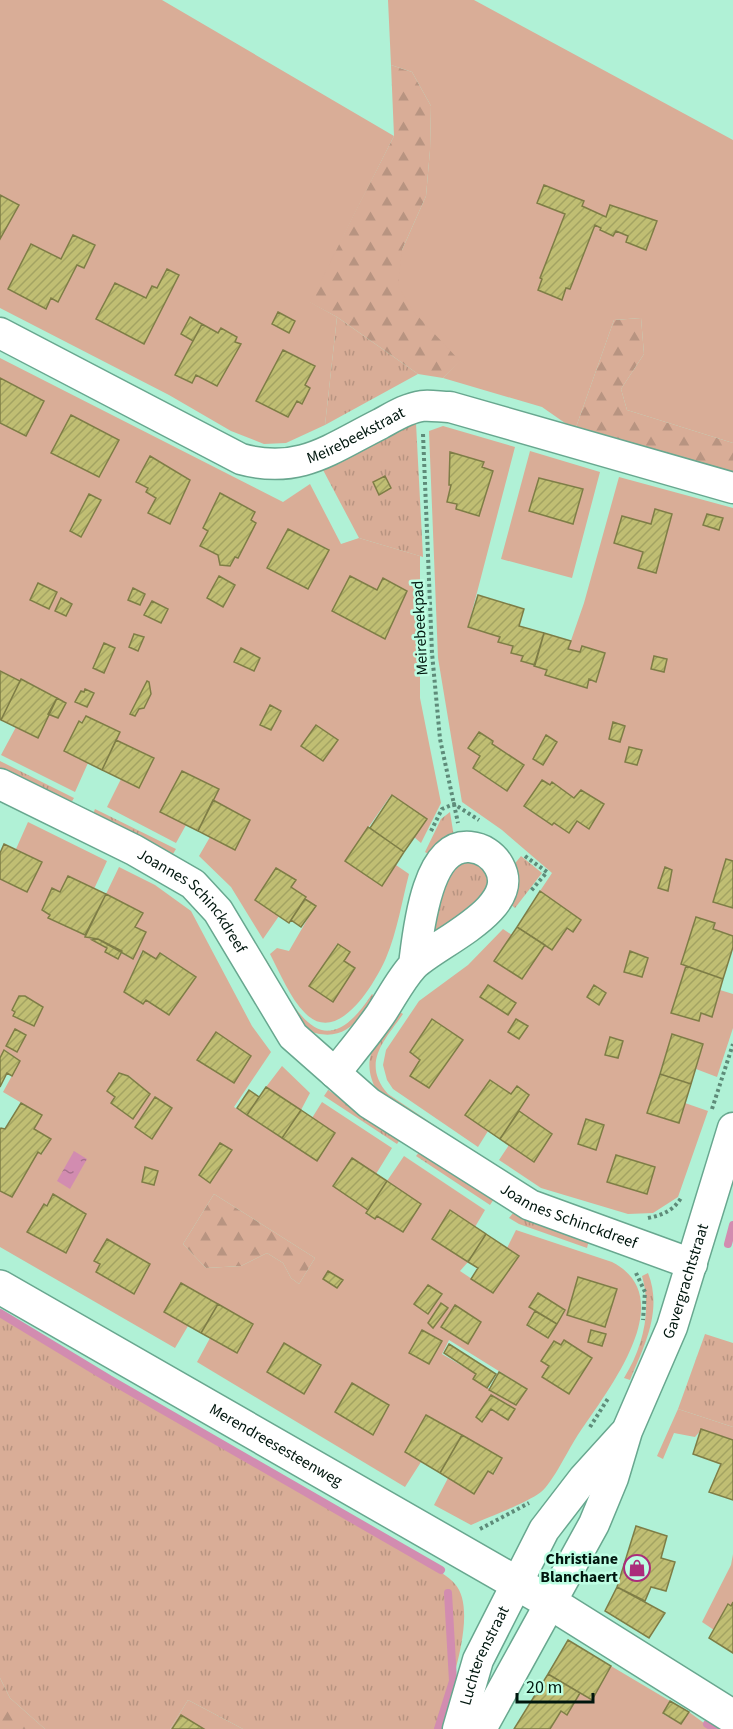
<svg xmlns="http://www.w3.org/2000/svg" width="733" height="1729" viewBox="0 0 733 1729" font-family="'Source Sans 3',sans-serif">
	<defs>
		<pattern id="grass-tufts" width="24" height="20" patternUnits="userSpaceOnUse" patternTransform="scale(1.5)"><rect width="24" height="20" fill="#d9ad97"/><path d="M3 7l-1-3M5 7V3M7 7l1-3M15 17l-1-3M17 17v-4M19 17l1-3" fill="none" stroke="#b89481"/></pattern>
		<pattern id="forest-firs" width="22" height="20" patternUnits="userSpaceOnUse" patternTransform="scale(1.5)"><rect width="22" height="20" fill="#d9ad97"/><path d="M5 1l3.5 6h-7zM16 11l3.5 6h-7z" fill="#b89481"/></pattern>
		<pattern id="water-ripples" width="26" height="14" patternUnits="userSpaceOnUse" patternTransform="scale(1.5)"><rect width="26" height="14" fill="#d28cb0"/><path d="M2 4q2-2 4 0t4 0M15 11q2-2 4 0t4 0" fill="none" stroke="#a8718e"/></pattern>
		<pattern id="building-hatch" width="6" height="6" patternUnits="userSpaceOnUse" patternTransform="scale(1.5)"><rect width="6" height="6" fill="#c0be73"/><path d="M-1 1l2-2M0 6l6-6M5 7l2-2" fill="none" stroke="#a3a362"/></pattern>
	</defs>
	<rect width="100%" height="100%" fill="#b0f1d6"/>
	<path fill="url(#grass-tufts)" d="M337 317 418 374 325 425Z
		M416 423 423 557 359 538 322 468Z
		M0 761 74 798 71 803 0 768Z
		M95 809 176 849 173 854 93 814Z
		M450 812 454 837 430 855 425 852 441 819Z
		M463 856 492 871 486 896 433 935 432 921 448 870Z
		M521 856 542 873 515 908 508 902 512 867Z
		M266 959C294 1007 321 1073 372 994L377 998C354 1025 342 1045 303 1029L263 966Z
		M397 1010 403 1014C384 1041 361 1063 388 1094L476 1153 473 1158 379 1095C357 1058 377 1041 397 1010Z
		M328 1090 401 1138 397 1144 324 1096Z
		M420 1151 494 1199 490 1205 416 1156Z
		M513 1213 541 1226 589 1240 587 1248 519 1224 509 1218Z
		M648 1273C663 1311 644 1346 630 1380L624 1378C643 1347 652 1311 642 1276Z
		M0 1312 428 1564C437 1570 448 1576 455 1584 480 1612 447 1697 437 1729H243L188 1700 170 1729H45L10 1698 0 1678Z
		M705 1334 733 1343V1427L678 1409Z"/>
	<path fill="url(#forest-firs)" d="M391 65 412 72 431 106 430 150 426 196 402 250 438 336 461 361 443 378 418 374 337 317 309 302 394 136Z
		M641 318 644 354 621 389 627 410 733 443V473L575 430 614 320Z
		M214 1194 315 1258 299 1284 291 1278 283 1263 267 1253 241 1266 206 1268 183 1244Z
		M0 1678 10 1698 45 1729H0Z"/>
	<path fill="#d9ad97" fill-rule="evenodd" d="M0 0H162L394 136 310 302 337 317 325 425 286 443 264 444 231 431 169 395 0 308V239L18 205 0 195ZM73 235 95 246 84 268 77 265 58 302 51 298 46 308 61 259ZM167 269 179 275 144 344 96 319 115 283 146 298 157 288ZM190 317 218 333 221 328 237 337 235 342 240 344 196 375 191 383 176 375 193 341ZM284 350 315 366 305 385 310 389 302 403 297 401 257 400Z
		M388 0H474L733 140V443L627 410 621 389 644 354 641 318 614 320 575 430 542 407 443 378 460 361 413 311 398 286 402 250 426 196 430 150 431 106 412 72 391 65Z
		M0 358 283 502 310 484 341 544 359 538 420 556V698L441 803 421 843 414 837 426 818 391 795 345 861 382 886 396 865 409 874C402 901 397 932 386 958 375 983 338 1047 305 1013 290 998 280 973 270 954L277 948 289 951 315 906 291 887 295 880 276 868 255 900 279 916 263 939 231 887 199 856 210 837 235 850 250 820 213 800 218 789 182 771 161 812 186 825 176 843 107 807 121 779 153 758 116 740 120 732 79 721 88 763 75 792 1 755 16 727 38 738 48 714 58 718 66 703 22 679 20 681 0 671V423L26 436 44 401 0 378ZM118 440 99 477 52 453ZM150 456 190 480 170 524 148 513 156 498 146 492 148 488 136 482ZM220 493 255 512 251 520 256 523 238 558 235 557 230 566 220 565 218 555 201 546 208 531 203 527ZM89 494 101 500 81 537 70 530ZM288 529 328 549 308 589 267 568ZM220 576 235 585 223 607 208 598ZM350 576 377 590 383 578 407 591 385 639 332 611ZM337 944 350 952 344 961 355 968 332 1001 310 986Z
		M443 426 515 447 468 627 500 637 498 642 513 646 523 656 521 661 547 670 545 675 586 688 589 679 596 681 605 653 583 646 580 652 568 649 584 603 619 477 733 508V936L713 929 714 923 696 918 681 963 686 966 671 1012 701 1013 712 1017 720 990 733 994V1028L717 1077 696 1069 703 1044 672 1034 647 1113 678 1123 685 1103 708 1111 678 1197 653 1213 628 1214 541 1188 499 1160 509 1145 534 1162 552 1134 519 1111 529 1095 517 1086 511 1094 490 1080 465 1115 488 1131 478 1147 393 1089 387 1080 383 1065 386 1050 419 1001 468 965 503 929 512 935 494 961 522 979 545 945 552 950 567 928 573 932 581 920 540 891 552 873 502 830 462 802 438 658 429 431ZM479 732 493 741 492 744 524 765 506 791 473 768 480 756 469 748ZM542 780 550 785 552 783 574 798 581 790 604 804 577 821 569 833 554 823 552 825 524 807ZM432 1019 463 1040 429 1088 410 1076 420 1060 410 1052ZM586 1119 604 1125 596 1150 578 1144ZM655 1168 646 1194 608 1182Z
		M530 451 600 472 572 578 501 559ZM539 478 583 489 573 524 529 511Z
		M28 822 107 861 94 889 69 876 60 892 52 888 42 910 50 915 48 918C78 932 106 945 133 959L145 932 135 927 142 913 106 894 119 867 155 885 191 911 252 1026 271 1052 234 1107 317 1161 335 1133 312 1118 322 1102 392 1148 376 1174 352 1158 333 1185 368 1210 366 1214 375 1219 377 1216 403 1232 421 1204 387 1181 404 1156 485 1210 475 1227 468 1262 460 1271 493 1293 519 1256 507 1248 516 1230 612 1262C684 1299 603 1396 576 1438 567 1452 553 1482 541 1492 525 1504 490 1516 471 1525L434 1505 448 1478 474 1494 488 1471 494 1474 502 1458 426 1416 405 1452 421 1462 405 1487 197 1362 210 1338 237 1353 252 1324 188 1326 175 1348 0 1247V1191L12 1197 38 1152 42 1154 50 1139 34 1129 42 1115 3 1092 20 1061 5 1050 0 1058V879L27 892 41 862 16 849ZM142 951 156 959 161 953 196 977 169 1015 146 1000 142 1004 124 992ZM216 1033 251 1056 234 1083 197 1060ZM119 1073 129 1076 150 1094 133 1119 111 1103 115 1097 107 1091ZM220 1143 231 1151 210 1183 199 1175ZM54 1194 86 1214 66 1253 28 1232 44 1204 47 1205ZM214 1194 315 1258 299 1284 291 1278 283 1263 267 1253 241 1266 206 1268 183 1244ZM107 1239 150 1264 96 1272 100 1264 94 1261ZM578 1277 617 1289 605 1327 567 1315ZM428 1285 442 1295 428 1314 414 1304ZM538 1293 565 1310 548 1338 527 1326 535 1311 529 1307ZM455 1306 481 1322 468 1343 441 1327ZM449 1340 526 1388 516 1405 474 1379 476 1374 442 1354ZM564 1340 592 1358 569 1394 542 1377 549 1366 542 1361 554 1341 561 1345ZM284 1343 321 1364 304 1393 267 1372ZM352 1383 389 1405 373 1434 335 1412ZM491 1395 514 1409 508 1420 491 1409 482 1422 476 1417Z
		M282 1066 310 1093 301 1110 266 1087Z
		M678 1409 733 1427V1440L702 1429 695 1437 674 1433 663 1459 657 1456Z
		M733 1554V1602L731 1606 728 1605 714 1630 702 1622 731 1565Z
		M611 1666 670 1701 663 1714 681 1724 689 1712 712 1729H550L561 1711 567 1715 580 1693 592 1699Z
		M188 1700 243 1729H170Z"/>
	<path fill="url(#water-ripples)" d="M74 1151 87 1159 70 1189 57 1181Z"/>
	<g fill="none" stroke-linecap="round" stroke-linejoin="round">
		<path stroke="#d28cb0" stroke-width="8" d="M728 1244 733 1225
			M0 1313 109 1379 441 1570
			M707 1724 716 1729
			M438 1729 453 1681 448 1593"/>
	</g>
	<path fill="url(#building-hatch)" stroke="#7e7d46" stroke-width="1.5" d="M544 185 584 201 582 206 606 217 610 205 657 221 646 250 626 242 628 236 616 231 613 236 600 230 601 228 595 225 570 289 566 288 562 300 538 290 542 279 540 278 565 214 537 203Z
		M0 195 19 205 0 239Z
		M73 235 95 245 84 268 77 265 58 302 51 298 46 309 8 289 31 244 61 259Z
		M167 269 179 275 144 344 96 319 115 283 146 298 152 286 157 288Z
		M278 312 295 321 289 333 272 324Z
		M190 317 202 324 193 341 181 334Z
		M202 324 218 333 221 328 237 337 235 342 241 344 217 386 196 375 192 383 175 375Z
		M283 350 315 366 305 385 310 388 302 404 297 401 288 417 256 401Z
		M0 378 44 401 26 436 0 423Z
		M71 415 119 440 99 477 51 453Z
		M450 452 484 462 482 467 493 471 479 516 456 509 457 504 447 502 451 485H449Z
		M150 456 190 480 170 524 148 513 156 498 146 492 148 488 136 482Z
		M385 476 391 488 379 495 373 482Z
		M539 478 583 489 573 524 529 511Z
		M220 493 255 512 251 520 256 523 238 558 235 557 230 566 220 565 218 555 200 546 208 531 203 528Z
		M89 494 101 500 81 537 70 531Z
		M655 509 672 514 656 573 638 568 643 552 614 543 622 516 651 524Z
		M707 514 723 518 719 530 703 525Z
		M288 529 329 550 308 589 267 568Z
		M219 576 235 585 223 607 207 598Z
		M350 576 377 590 383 578 407 591 385 639 332 611Z
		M38 583 57 592 49 609 30 600Z
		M133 588 145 594 140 605 128 600Z
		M478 595 524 609 519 626 544 633 535 665 521 661 523 656 511 653 513 646 498 642 500 637 468 627Z
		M61 598 72 604 66 616 55 611Z
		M152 601 168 609 161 623 144 615Z
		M544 633 571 641 568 649 580 652 582 646 605 653 596 682 589 679 587 688 545 675 547 670 534 666Z
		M134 634 144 637 138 651 129 647Z
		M104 643 115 648 104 673 93 668Z
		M241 648 260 658 254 671 234 662Z
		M654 656 667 659 664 672 651 669Z
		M0 671 20 681 1 720 0 719Z
		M21 679 57 698 38 738 1 720Z
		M147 681 149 682 151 694 144 708 139 709 135 716 130 714Z
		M85 689 94 693 87 707 75 702 81 691 84 692Z
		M57 698 66 703 58 718 48 714Z
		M270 705 281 711 271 730 260 725Z
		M86 716 120 732 102 770 64 751 79 721 82 723Z
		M613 722 625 726 620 742 609 739Z
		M316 725 338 740 323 761 301 746Z
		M479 732 493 741 492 744 524 765 507 791 473 768 480 756 468 748Z
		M546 735 557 742 543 765 533 759Z
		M116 740 154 758 139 788 102 770Z
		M629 747 642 750 637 765 625 762Z
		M182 771 219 789 198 831 160 812Z
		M542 780 550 785 552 782 574 798 581 790 604 804 589 829 577 821 569 833 554 823 552 825 524 806Z
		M392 795 427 819 404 852 370 828Z
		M213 800 250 820 235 850 198 831Z
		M368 827 404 852 382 886 345 861Z
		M4 844 42 862 27 892 0 879V853Z
		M726 859 733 861V908L713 902Z
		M665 867 672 870 668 891 658 888Z
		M276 868 296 880 291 887 306 897 289 923 255 900Z
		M68 876 106 894 85 935 48 918 50 915 42 910 52 888 60 892Z
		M540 891 581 920 573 932 567 928 552 950 517 927Z
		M106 894 143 913 135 927 146 932 133 959 98 939 85 937Z
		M305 899 316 906 301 927 291 920Z
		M696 917 715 923 713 929 733 936V947L723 979 681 964Z
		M517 927 545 945 522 979 494 961Z
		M98 939 122 951 118 959 105 952 107 948 92 940Z
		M338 944 350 952 344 961 355 968 333 1002 309 986Z
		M143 951 156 959 160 953 196 977 169 1015 146 1000 143 1004 124 992Z
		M630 951 648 958 642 977 624 972Z
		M686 966 723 979 712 1017 701 1013 699 1021 671 1013Z
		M488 985 516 1003 508 1015 480 997Z
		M594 985 606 993 599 1005 587 997Z
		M19 996H25L43 1007 34 1026 13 1016 15 1012 12 1010Z
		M432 1019 463 1040 429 1088 410 1076 420 1060 410 1052Z
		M516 1019 528 1026 519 1039 508 1032Z
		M15 1029 26 1035 17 1052 6 1046Z
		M216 1032 251 1056 234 1083 197 1060Z
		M672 1034 703 1044 691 1084 660 1074Z
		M610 1037 623 1041 618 1058 605 1055Z
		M4 1050 20 1061 12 1076 7 1073 0 1087V1058Z
		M119 1073 128 1076 150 1094 133 1119 111 1103 115 1097 107 1091Z
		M660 1074 691 1084 679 1123 647 1113Z
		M490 1080 511 1094 517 1086 529 1095 500 1139 465 1115Z
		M266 1087 301 1110 282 1138 247 1115Z
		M249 1090 259 1097 247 1115 237 1108Z
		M155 1097 172 1108 152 1139 135 1127Z
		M21 1103 42 1115 34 1129 51 1139 41 1154 38 1152 12 1197 0 1191V1130L1 1128 5 1129Z
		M301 1110 335 1133 317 1161 282 1138Z
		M519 1111 552 1134 534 1162 500 1139Z
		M586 1119 604 1125 596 1150 578 1144Z
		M220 1143 232 1150 210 1183 199 1175Z
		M616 1155 655 1167 647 1194 607 1182Z
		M352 1158 387 1181 368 1210 333 1186Z
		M145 1167 158 1171 154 1185 142 1182Z
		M387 1181 421 1204 403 1232 377 1216 375 1219 366 1213Z
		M53 1194 86 1214 66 1253 27 1232 44 1204 47 1206Z
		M450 1210 486 1234 468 1262 432 1239Z
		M486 1234 519 1256 493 1293 471 1279 478 1268 468 1262Z
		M107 1239 150 1264 134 1294 96 1272 100 1264 94 1261Z
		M328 1271 343 1280 337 1288 323 1279Z
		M578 1277 617 1289 605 1327 567 1315Z
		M181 1283 218 1304 201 1333 164 1312Z
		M428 1285 442 1294 428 1314 414 1304Z
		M538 1293 565 1310 557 1324 529 1307Z
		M441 1303 448 1308 433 1328 428 1323Z
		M218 1304 253 1324 237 1353 201 1333Z
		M455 1305 481 1322 468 1344 441 1327Z
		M535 1311 557 1324 548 1338 527 1325Z
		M422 1330 442 1341 429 1364 409 1353Z
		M591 1330 606 1334 602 1346 588 1342Z
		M564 1340 592 1358 569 1394 542 1377 549 1366 541 1361 554 1341 561 1345Z
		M284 1343 321 1365 304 1394 267 1372Z
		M449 1344 496 1374 487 1388 473 1379 476 1374 444 1353Z
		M499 1372 527 1389 516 1405 489 1390Z
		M352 1383 389 1405 373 1435 335 1412Z
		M491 1395 515 1409 508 1420 491 1409 482 1422 476 1417Z
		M426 1415 462 1435 440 1473 405 1452Z
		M701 1429 733 1440V1500L709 1492 721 1464 693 1454Z
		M462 1435 502 1458 493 1474 488 1471 474 1494 440 1473Z
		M636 1526 667 1536 661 1558 675 1562 666 1591 651 1587 645 1601 617 1587Z
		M617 1587 665 1613 649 1638 605 1611Z
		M733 1602V1653L709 1638 728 1604 731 1606Z
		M568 1640 611 1666 592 1700 548 1674Z
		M548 1674 580 1693 567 1715 561 1711 550 1729H514Z
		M670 1701 689 1712 681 1724 663 1713Z
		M181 1715 204 1729H172Z"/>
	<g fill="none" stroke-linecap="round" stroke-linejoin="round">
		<defs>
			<g id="minor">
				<path id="s1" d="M0 333 241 459C299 475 330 449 380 424 393 417 407 408 422 406 431 405 441 407 450 407L733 488"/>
				<path id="s2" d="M0 784 134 850 193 884 218 911 293 1036 369 1103 530 1205 692 1264"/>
				<path d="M335 1073C350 1054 366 1035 380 1015 391 999 400 980 413 966 435 943 523 909 499 866 493 855 482 848 470 847 426 843 418 933 414 965"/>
				<path id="s3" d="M458 1729 478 1660 544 1530 584 1478 623 1435"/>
				<path id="s4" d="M481 1729 594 1524 613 1478 627 1431 672 1327 733 1128"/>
			</g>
			<g id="major">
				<path id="s5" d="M0 1287 551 1603 733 1717"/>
			</g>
		</defs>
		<use href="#minor" stroke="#68a78f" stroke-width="33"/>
		<use href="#major" stroke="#68a78f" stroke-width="36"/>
		<path stroke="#5e8b79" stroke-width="4" stroke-dasharray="3 3" stroke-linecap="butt" d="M423 434 432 653 440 739 458 823
			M431 831 442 809 454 804 479 820
			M525 856 547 872 530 892
			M712 1109 733 1044
			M648 1218C662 1215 673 1211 681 1198
			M636 1273 645 1292 643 1320
			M590 1427 609 1397
			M480 1529 529 1503"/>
		<use href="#minor" stroke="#fff" stroke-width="30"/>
		<use href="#major" stroke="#fff" stroke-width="33"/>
	</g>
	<defs>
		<symbol id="shop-ring" viewBox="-11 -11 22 22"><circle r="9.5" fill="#bdfee3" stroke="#ab2c7b" stroke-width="1.5"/><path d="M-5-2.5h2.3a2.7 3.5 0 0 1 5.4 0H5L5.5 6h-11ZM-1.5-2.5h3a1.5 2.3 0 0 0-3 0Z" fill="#ab2c7b"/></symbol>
	</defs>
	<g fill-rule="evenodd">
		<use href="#shop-ring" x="622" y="1553" width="30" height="30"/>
	</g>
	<g text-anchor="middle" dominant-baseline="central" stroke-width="5" stroke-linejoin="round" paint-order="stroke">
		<g font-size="16" fill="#00160e" stroke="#bdfee3">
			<text stroke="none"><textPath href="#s1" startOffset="393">Meirebeekstraat</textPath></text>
			<text transform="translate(420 628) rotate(-93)">Meirebeekpad</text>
			<text stroke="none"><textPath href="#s2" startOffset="228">Joannes Schinckdreef</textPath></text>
			<text stroke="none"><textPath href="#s2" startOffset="732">Joannes Schinckdreef</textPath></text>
			<text stroke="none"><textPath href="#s4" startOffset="494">Gavergrachtstraat</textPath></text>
			<text stroke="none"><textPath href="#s5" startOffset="318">Merendreesesteenweg</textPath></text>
			<text stroke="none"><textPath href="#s3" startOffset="78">Luchterenstraat</textPath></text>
		</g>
		<g font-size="16" font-weight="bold" fill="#00160e" stroke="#bdfee3" text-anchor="end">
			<text x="618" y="1559">Christiane<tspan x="618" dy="18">Blanchaert</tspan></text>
		</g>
	</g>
	<path d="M517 1693v9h76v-9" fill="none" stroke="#00160e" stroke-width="3"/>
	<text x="526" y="1693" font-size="18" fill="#00160e" stroke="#bdfee3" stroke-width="4.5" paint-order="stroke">20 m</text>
</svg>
